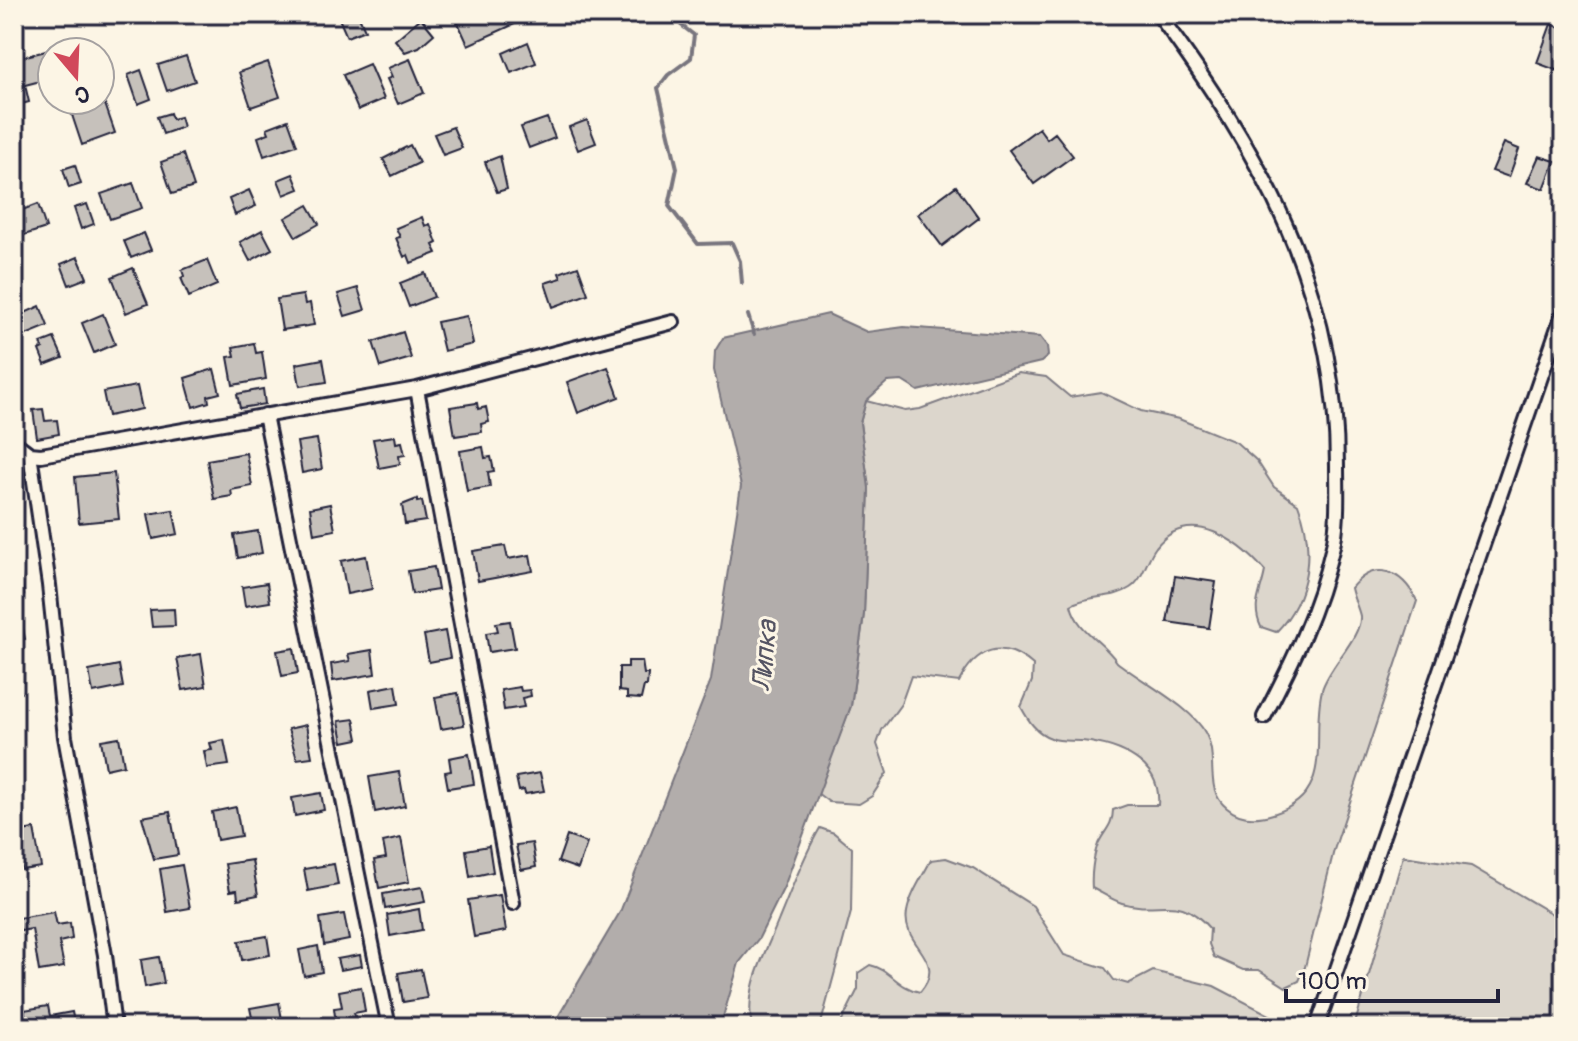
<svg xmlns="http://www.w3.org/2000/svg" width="1578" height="1041" viewBox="0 0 1578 1041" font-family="Pangolin,sans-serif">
	<rect width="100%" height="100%" fill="#fcf5e5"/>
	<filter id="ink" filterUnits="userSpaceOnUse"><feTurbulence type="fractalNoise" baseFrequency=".0125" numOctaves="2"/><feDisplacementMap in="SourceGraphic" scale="16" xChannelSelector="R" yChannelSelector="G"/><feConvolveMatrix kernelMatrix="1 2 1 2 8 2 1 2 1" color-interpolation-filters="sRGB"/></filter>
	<g filter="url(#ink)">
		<path fill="#dcd6cc" stroke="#7f7c84" stroke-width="2" d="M1018 373 1046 377 1070 397 1101 392 1141 411 1179 419 1236 442 1257 461 1274 487 1298 504C1315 547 1310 598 1276 632L1261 627C1251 605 1261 594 1265 571 1239 541 1190 505 1156 547 1146 560 1144 579 1130 588 1112 600 1090 594 1071 605 1077 631 1103 641 1117 662 1142 682 1192 707 1206 734 1219 758 1203 789 1227 808 1241 820 1257 819 1273 814 1337 794 1310 737 1322 690 1328 667 1362 637 1360 616 1358 607 1353 598 1351 588 1375 559 1402 570 1417 601L1334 850 1305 967 1299 981 1286 987 1259 970H1243L1214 957 1209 944 1210 929C1177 890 1161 915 1122 903 1112 900 1102 893 1092 888 1091 875 1093 857 1098 844 1104 831 1113 825 1113 810L1127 805H1158C1162 762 1119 745 1082 741 1072 740 1060 742 1051 738 1036 733 1028 720 1021 707L1032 681 1033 665C1002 638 976 648 959 682L911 676 901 704 882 730 877 744 887 773 872 796 859 804 829 802 817 793 851 706 864 614 869 488 860 423 866 401 905 411 920 409Z
			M820 828 834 833 852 848 851 912 820 1027H752C744 987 765 955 779 919 792 888 803 857 820 828Z
			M1403 856 1471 866 1564 921V1027H1354Z
			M946 858 973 868 1033 906 1064 955 1105 968 1114 980 1128 984 1153 971 1214 986 1285 1023 1282 1027H839L858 989V973L870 965C890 969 898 988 920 992 949 958 901 947 907 912 910 894 923 876 931 860Z"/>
		<path fill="#b2adab" stroke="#78757e" stroke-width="2" d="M828 314 867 332 904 327 1040 337 1047 346 1048 356 1041 362 918 391 902 381 887 382 866 401 860 423 869 488 864 614 851 706 784 887 759 938 739 963 720 1027H552L620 912 711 680 741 486 714 370 715 351 723 338Z"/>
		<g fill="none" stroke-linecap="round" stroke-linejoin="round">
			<path stroke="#78757e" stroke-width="4" d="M676 14 681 25 694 35 691 58 668 75 658 88 677 168 669 206 698 244 732 243 740 261 742 283
				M748 315 754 334"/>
		</g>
		<path fill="#c6c1bb" stroke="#22223b" stroke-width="2" d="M337 14H358L365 30 347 37Z
			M454 14H512L517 23 468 45Z
			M421 18 434 34 419 47 405 52 395 40Z
			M1551 24 1564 29V73L1537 63Z
			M528 42 536 63 511 73 503 53Z
			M46 51 52 78 25 85 29 102 14 106V59Z
			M186 56 195 81 167 91 158 65Z
			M410 59 424 93 398 104 387 79 392 77 388 68Z
			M268 62 280 97 251 107 239 72Z
			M369 64 384 99 358 110 343 75Z
			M141 70 151 99 138 104 128 75Z
			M105 104 115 133 82 145 72 115Z
			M170 113 172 119 180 117 183 127 163 134 157 117Z
			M547 118 555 138 529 148 521 127Z
			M288 120 297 145 264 156 258 137 269 133 267 128Z
			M587 120 596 143 578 150 569 127Z
			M453 127 462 148 443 155 434 134Z
			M1039 128 1047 139 1055 133 1073 156 1034 184 1009 150Z
			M1504 143 1519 149 1509 177 1492 171Z
			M410 145 419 163 392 176 383 159Z
			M183 154 194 187 172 194 161 162Z
			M500 156 507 189 497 192 485 162Z
			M1539 156 1555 161 1544 189 1527 183Z
			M75 165 81 184 69 188 63 169Z
			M293 174 299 189 284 195 278 180Z
			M133 183 142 208 110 219 101 194Z
			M956 186 979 218 942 246 918 214Z
			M249 190 256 206 235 215 229 199Z
			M38 204 46 228 21 236 14 213Z
			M87 204 94 224 81 229 74 208Z
			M308 205 319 224 296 237 285 218Z
			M422 217 425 226 430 224 437 243 433 245 437 253 411 263 408 255 404 257 396 238 400 237 396 228Z
			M262 230 272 249 250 261 240 242Z
			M144 233 151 250 131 258 124 241Z
			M78 257 87 278 69 285 61 264Z
			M207 260 217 285 189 297 181 278 184 276 182 270Z
			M578 266 588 294 553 307 545 283 561 278 559 273Z
			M133 268 148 304 126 313 112 277Z
			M425 273 434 297 409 307 400 283Z
			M358 288 365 310 345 316 338 294Z
			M303 295 305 304 310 303 314 325 282 330 277 299Z
			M40 306 48 326 26 335 18 316Z
			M103 314 115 344 94 353 82 323Z
			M467 316 473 344 444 351 437 322Z
			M403 332 411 358 381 367 373 342Z
			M54 338 63 358 45 365 39 350 43 348 41 343Z
			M254 343 256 353 262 352 266 379 233 385 228 357 235 356 233 347Z
			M323 359 327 382 300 386 296 364Z
			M608 367 619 397 578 413 567 382Z
			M214 369 220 393 208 396 209 402 193 407 185 378Z
			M137 386 142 409 108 416 103 392Z
			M263 389 265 404 240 408 237 394Z
			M477 403 478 409 486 407 489 422 481 424 482 432 455 436 450 407Z
			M43 409 45 421 57 420 59 434 37 438 33 410Z
			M395 436 396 443 402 442 405 455 399 456 400 464 379 468 373 439Z
			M317 439 322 469 302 473 297 442Z
			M483 447 485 458 491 457 494 471 488 472 490 487 467 491 460 451Z
			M246 453 252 486 231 490 232 496 214 499 207 460Z
			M114 473 119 519 79 523 75 477Z
			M417 499V502L422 501 426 521 405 524 402 505Z
			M330 504 335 530 314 534 310 508Z
			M173 510 178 534 153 539 148 514Z
			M258 531 262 553 238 558 234 535Z
			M14 539 24 595 14 596Z
			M505 546 508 559 530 555 533 571 478 581 473 551Z
			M366 556 372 589 347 594 341 561Z
			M434 567 438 590 412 594 408 571Z
			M1175 576 1216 582 1209 628 1167 622Z
			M267 583 270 602 245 606 242 587Z
			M174 609 175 626 152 627 150 610Z
			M510 621 515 648 489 652 486 633 498 631 496 623Z
			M22 624 25 639 14 641V625Z
			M445 631 450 658 429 662 424 635Z
			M294 648 298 673 282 676 277 651Z
			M372 650 375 674 333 681 331 664 350 661 348 654Z
			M201 654 206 686 183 690 177 658Z
			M628 661H642L644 674H648L647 686H644L641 699 627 698V692L619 691V667H628Z
			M119 665 123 687 93 693 89 671Z
			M14 667 21 693 14 694Z
			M396 685 399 704 373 708 370 690Z
			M520 687 521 691 530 690 531 696 522 698 524 707 504 710 501 690Z
			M458 693 464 725 441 729 435 697Z
			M354 719 358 739 343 742 339 721Z
			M306 725 312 757 297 759 288 729Z
			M119 737 124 765 106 769 101 740Z
			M224 740 229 765 207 768 204 751 212 750 210 743Z
			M469 754 474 784 448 788 445 772 451 771 449 758Z
			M399 772 405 806 375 812 369 777Z
			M540 773 544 791 525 794 524 790 519 791 516 777Z
			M321 793 324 810 295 816 292 798Z
			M236 807 241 836 217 840 212 812Z
			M170 812 178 855 154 859 142 817Z
			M14 824 16 832 34 829 41 867 22 870 18 844 14 845Z
			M567 836 587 843 578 869 558 862Z
			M401 838 409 882 379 888 374 860 386 858 383 842Z
			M532 843 536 867 521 870 516 845Z
			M489 846 493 872 470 877 466 850Z
			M252 860 258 895 238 899 237 890 230 891 225 864Z
			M334 864 338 885 308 891 304 869Z
			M182 865 190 908 167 912 160 869Z
			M422 887 425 902 385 909 383 894Z
			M500 895 506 931 474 937 468 900Z
			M419 909 422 930 390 936 387 915Z
			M54 912 57 925 70 923 72 939 59 942 64 967 39 971 32 929 20 931 18 918Z
			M344 914 349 940 324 945 320 918Z
			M267 936 270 955 242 960 239 941Z
			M318 946 322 972 304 976 299 950Z
			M360 955 362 966 340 970 337 959Z
			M159 957 164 983 145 987 141 960Z
			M421 969 427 998 403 1002 398 973Z
			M361 987 365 1011 354 1013 356 1020 336 1024 334 1008 342 1007 339 991Z
			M279 1003 283 1025 254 1027 250 1008Z
			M48 1006 50 1016 72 1012 75 1027H27L24 1010Z
			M211 1017 213 1027H183L182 1022Z"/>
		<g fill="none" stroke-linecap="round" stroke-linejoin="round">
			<defs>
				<path id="street" d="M1158 14C1261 154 1337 287 1337 466 1337 492 1339 524 1332 550 1318 611 1292 663 1264 717
					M417 389 513 903
					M265 415 389 1027
					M18 445 30 454 41 455 417 389 673 322
					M30 454 49 585 65 737 105 955 114 1027
					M1317 1027 1564 310"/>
			</defs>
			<use href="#street" stroke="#22223b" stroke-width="18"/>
			<use href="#street" stroke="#fcf5e5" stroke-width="12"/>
		</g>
	</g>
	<g text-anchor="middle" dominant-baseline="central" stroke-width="6" stroke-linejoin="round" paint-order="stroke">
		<g font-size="28" font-style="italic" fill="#545362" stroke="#fcf5e5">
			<text transform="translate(765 656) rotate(-85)">Липка</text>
		</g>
	</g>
	<rect width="1578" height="1041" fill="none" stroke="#fcf5e5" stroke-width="48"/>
	<rect x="24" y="24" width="1530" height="993" fill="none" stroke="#22223b" stroke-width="3" filter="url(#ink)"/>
	<g transform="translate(76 76) rotate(161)"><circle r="38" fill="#fcf5e5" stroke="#a5a1a1" stroke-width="2"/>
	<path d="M0-6L14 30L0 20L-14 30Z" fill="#d1495b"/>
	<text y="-12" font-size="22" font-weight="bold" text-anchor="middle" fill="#22223b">С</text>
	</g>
	<path d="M1286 989v12h212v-12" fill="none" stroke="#22223b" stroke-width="4"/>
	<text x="1298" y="989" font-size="24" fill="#22223b" stroke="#fcf5e5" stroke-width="6" paint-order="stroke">100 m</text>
</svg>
